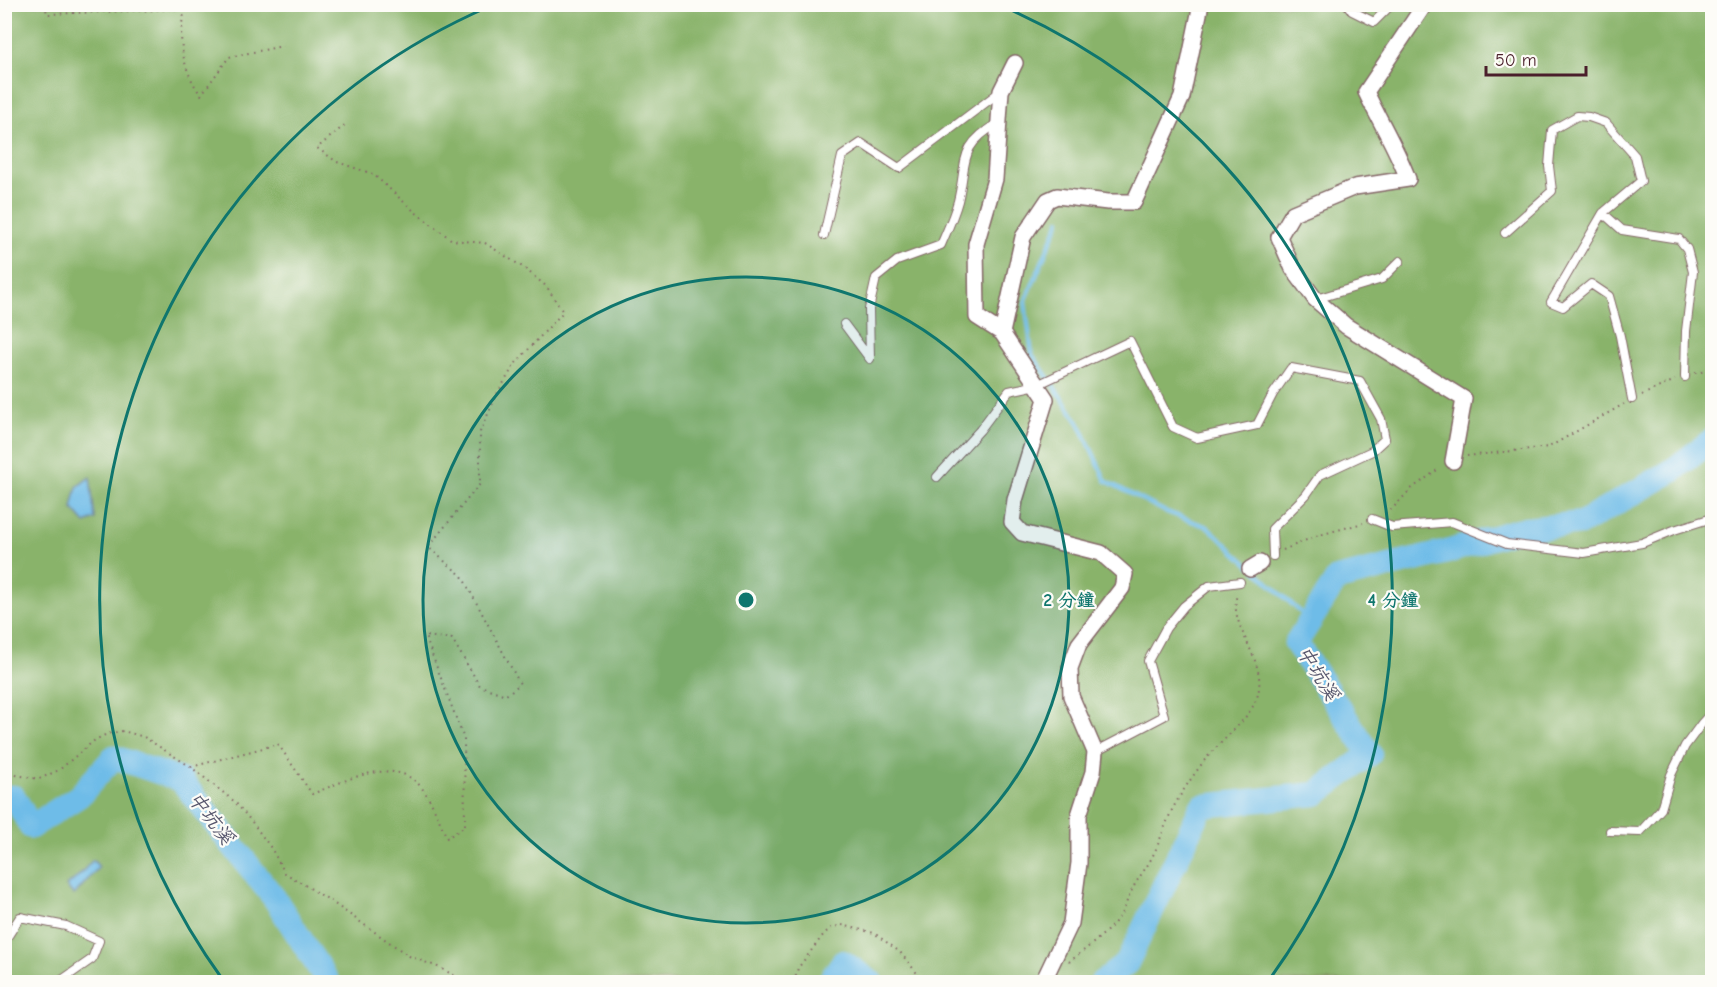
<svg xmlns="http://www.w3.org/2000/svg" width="1717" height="987" viewBox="0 0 1717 987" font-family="'Comic Neue','LXGW WenKai TC',sans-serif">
	<rect width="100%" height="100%" fill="#fdfcf7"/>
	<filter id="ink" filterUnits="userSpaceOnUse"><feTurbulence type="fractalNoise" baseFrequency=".0167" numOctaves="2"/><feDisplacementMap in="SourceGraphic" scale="12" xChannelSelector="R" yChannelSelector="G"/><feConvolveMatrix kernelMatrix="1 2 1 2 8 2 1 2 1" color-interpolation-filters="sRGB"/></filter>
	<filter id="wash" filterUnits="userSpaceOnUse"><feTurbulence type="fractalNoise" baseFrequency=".008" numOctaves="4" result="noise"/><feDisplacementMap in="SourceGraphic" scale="24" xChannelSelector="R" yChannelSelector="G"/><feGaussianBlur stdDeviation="1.35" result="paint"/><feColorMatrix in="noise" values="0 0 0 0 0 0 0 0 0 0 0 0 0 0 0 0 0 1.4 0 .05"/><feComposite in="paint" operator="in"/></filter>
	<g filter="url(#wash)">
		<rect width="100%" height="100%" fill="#f1edd6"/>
		<path fill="#89b36a" stroke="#6a694a" stroke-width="1.5" d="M5 5H1712V982H5Z"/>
		<path fill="#6ebce8" stroke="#5c6e8a" stroke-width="1.5" d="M90 477 95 519 85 523 72 508 77 487Z
			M93 860 99 867 74 895 66 886C78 879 84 869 93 860Z"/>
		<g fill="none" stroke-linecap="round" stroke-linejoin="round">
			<path stroke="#6ebce8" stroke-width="4" d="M1060 220 1025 302 1032 354 1080 425 1106 481 1164 511 1208 527 1250 566
				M1256 571 1310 621"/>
			<path stroke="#6ebce8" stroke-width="24" d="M4 797H14L31 827 79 796 114 757 181 780 275 899 328 982
				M829 982 843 962 871 982
				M1102 982 1127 963 1202 806 1316 794 1370 754 1296 643 1337 579 1447 552 1517 530 1582 523 1672 471 1712 440"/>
		</g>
	</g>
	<g filter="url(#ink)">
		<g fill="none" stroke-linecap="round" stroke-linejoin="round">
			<defs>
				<path id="lane" d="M1347 4 1352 11 1374 22 1392 4
					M1603 213 1551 302 1563 307 1591 284 1609 296 1620 336 1632 399
					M1505 233 1552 191 1549 166 1552 130 1577 116 1589 117 1606 123 1635 156 1641 181 1603 213 1622 230 1679 239 1687 249 1693 272 1686 331 1685 377
					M824 235 842 156 861 143 899 168 1001 91
					M1316 299 1382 279 1400 261
					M844 324 870 359 869 309 876 278 897 261 941 245C947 231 954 216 958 201 968 161 957 147 998 123
					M937 477 980 430 1009 391 1037 385 1130 341 1173 427 1197 438 1257 425 1273 394 1291 368 1360 381 1381 419 1385 439 1372 451 1320 475 1306 495 1272 529 1273 556
					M1372 519 1392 527 1452 522 1507 544 1584 553 1642 543 1674 530 1712 518
					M1095 752 1164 716 1148 661 1166 628 1184 606 1209 586 1240 582
					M1610 831 1640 832 1661 809 1671 775 1685 746 1702 723 1712 712
					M4 942 20 917 66 926 99 941 92 959 59 982"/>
				<path id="street" d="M1425 4 1366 92C1380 122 1397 149 1408 179L1355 187 1293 213 1279 237 1293 269 1315 299 1346 326 1464 399 1453 461
					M1015 63 1001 91 995 179 976 244 977 317 1002 333 1046 399 1015 500 1012 522 1022 533 1101 553 1125 574 1122 588 1079 644 1070 668 1071 696 1095 752 1093 772 1079 815V863L1071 923 1043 982
					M1002 333 1023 237 1048 200 1057 196 1108 202H1134L1182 97 1201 4
					M1250 569 1260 563"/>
			</defs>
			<use href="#lane" stroke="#846767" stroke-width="10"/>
			<use href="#street" stroke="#846767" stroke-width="18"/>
			<path stroke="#846767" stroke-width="2" stroke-dasharray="1.5 4.5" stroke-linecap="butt" d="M45 4 47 14 186 9
				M188 4C174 32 183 72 201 95L229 57 283 46
				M1695 373 1712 370
				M1642 395 1675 380
				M1467 456 1549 447 1624 404
				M1385 513 1390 511 1411 489 1440 468
				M1283 550 1316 536 1363 523
				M191 767 278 744 312 794C343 782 394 754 421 787 432 800 440 823 447 838L465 826 464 739 425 636 452 639 480 686 506 695 520 684 462 576 428 547 480 484V432L497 394 515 364 563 312 547 287 524 268 485 243 452 240 415 212 373 174 337 162 317 148 346 124
				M4 773 39 779 59 770 95 740 107 734 123 731 144 737 191 767 235 802 252 822 271 848 285 873 326 898 409 956 438 967 467 982
				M1069 962C1085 949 1107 934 1119 917 1125 908 1128 897 1133 888 1138 878 1145 870 1150 861 1159 845 1164 827 1172 810 1181 793 1192 777 1204 761 1219 742 1253 717 1258 694 1267 658 1228 628 1237 594
				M794 982 798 968 824 934 831 928 842 925 874 933 900 952 924 982"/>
			<use href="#lane" stroke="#fff" stroke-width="8"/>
			<use href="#street" stroke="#fff" stroke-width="15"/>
		</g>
	</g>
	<circle cx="746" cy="600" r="323" fill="#0f766e" fill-opacity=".12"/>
	<g fill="none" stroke="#0f766e" stroke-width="3">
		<circle cx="746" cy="600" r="323"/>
		<path d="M223 980A647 647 0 0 1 488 7M1004 7A647 647 0 0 1 1269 980"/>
	</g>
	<g text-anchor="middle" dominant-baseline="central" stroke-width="4.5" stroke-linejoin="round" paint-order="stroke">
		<g font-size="20" font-style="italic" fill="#57566d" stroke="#fdfcf7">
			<text transform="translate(1318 673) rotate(58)">中坑溪</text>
			<text transform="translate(211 818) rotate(52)">中坑溪</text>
		</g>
	</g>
	<circle cx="746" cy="600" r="9" fill="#0f766e" stroke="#fdfcf7" stroke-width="3"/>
	<g font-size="18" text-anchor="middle" font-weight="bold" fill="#0f766e" stroke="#fdfcf7" stroke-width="4.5" stroke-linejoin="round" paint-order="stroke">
		<text x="1069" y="606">2 分鐘</text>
		<text x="1393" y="606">4 分鐘</text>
	</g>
	<rect width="1717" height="987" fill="none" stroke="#fdfcf7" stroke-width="24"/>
	<path d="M1486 66v9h100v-9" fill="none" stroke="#4a1f2b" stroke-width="3"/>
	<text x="1495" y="66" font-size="18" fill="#4a1f2b" stroke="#fdfcf7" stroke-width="4.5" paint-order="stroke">50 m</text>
</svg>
